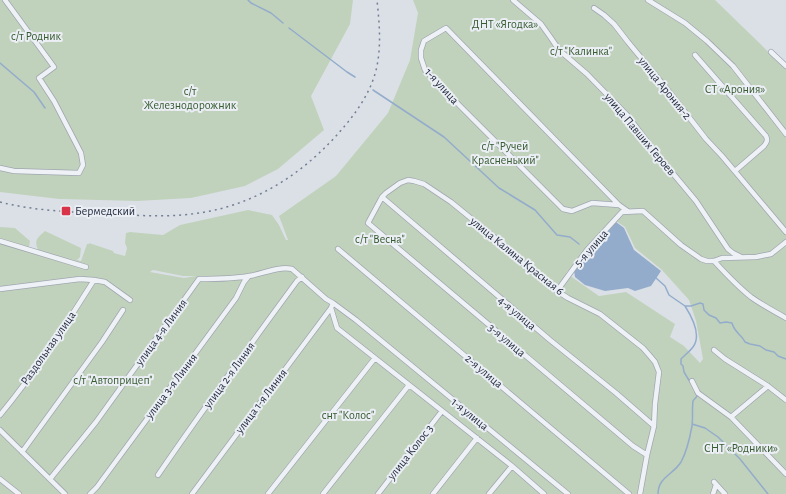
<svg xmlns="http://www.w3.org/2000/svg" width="786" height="494" viewBox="0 0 786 494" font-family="'Alegreya Sans',sans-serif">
	<rect width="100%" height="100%" fill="#dbe0e7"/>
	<path fill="#c1d2bc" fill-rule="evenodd" d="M0 0H353L350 24 311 96 324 130 278 169 245 186 191 198 137 201 59 199 0 192Z
		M413 0H715L786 69V494H0V227L15 228 30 241 29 247 38 250C34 240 37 238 45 231L81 248 80 257 77 260 81 261 87 244H89V243L113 251 114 253 125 256 127 248 125 243 126 233 130 232 163 235 180 225 248 210 272 215 279 225 286 240H288L279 216 336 176 388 113 410 60 418 13ZM613 219 625 227 635 248 662 270 689 300 696 321 703 359 700 363 684 346 670 337 675 324 626 292 599 296 566 273ZM153 270 183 276H196L184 278 150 272Z"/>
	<path fill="#93accb" d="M616 222 624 228 634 250 661 271 651 286 635 291 628 288 605 291 585 285 575 277 574 271 592 248Z"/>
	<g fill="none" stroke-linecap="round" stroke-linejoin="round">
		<path stroke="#93accb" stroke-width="1.5" d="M248 0 251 3 271 13 283 23
			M289 28 347 72 355 77
			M0 63 34 92 45 108
			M373 90 444 137 499 188 535 210 557 235 570 237 579 244
			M656 278 665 286 669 295 685 306H691L700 303 703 304 704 310 709 315 716 318 720 323 726 322 732 323C734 332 742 335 745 342L750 344 760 346 766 350 774 352 778 356 786 359
			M685 306C692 317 702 335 693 347 690 351 685 355 681 359V364L683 366 684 372 690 382
			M692 424 705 428 718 437 740 459 768 494
			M658 494C658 477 673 475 681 462 686 453 690 437 692 426 693 420 692 406 693 401 694 399 696 398 697 396L695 392"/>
		<defs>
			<path id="minor" d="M513 0 541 24 551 38 559 50 587 74 628 116 655 152 696 201 728 249 733 253 741 257
				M648 0 685 23 707 41 733 66 786 134
				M594 8 604 15 614 24 628 42 671 94 706 139 722 156 786 232
				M771 52 786 66
				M695 55 766 136C768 140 767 142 764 146L735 171
				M0 168 14 171 79 173 83 165 81 153 54 101 39 78 54 67 5 0
				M382 197 550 340 616 393 654 426
				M619 205 592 203 572 211 563 209 461 107 425 70 421 58V50L424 41 446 28 619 205 629 212
				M0 241 86 267
				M338 249 629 494
				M714 261C726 274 737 286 751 297 762 305 774 311 786 318
				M0 289 80 279 94 280 105 282 130 300
				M557 291 587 250 622 212 643 211 681 245 701 259 707 261H714L722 258 756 257 771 254 786 242
				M333 303 356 320 568 494
				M714 350 725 359 768 386 786 400
				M692 381 698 393 731 417 786 474
				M0 415C35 373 65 326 94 280
				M731 417 768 386
				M0 430 65 494
				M22 452 102 342 123 310
				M158 475C203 409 250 345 297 281L302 277
				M0 479 19 494
				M50 479 96 422 199 279C216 279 233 279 249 276 263 274 278 266 292 269L326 299 333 303 331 308 337 328 512 466 544 494
				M714 482 725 494
				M90 494 97 487C143 424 190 361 236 298L244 282 248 277
				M192 494 331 308
				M268 494 375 358
				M323 494 409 385
				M378 494 442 411
				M433 494 477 438
				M489 494 512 466
				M640 494 647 455 654 426 655 404 659 372 655 362 650 356 643 348 600 314 568 298 557 291 529 269 505 246 451 202 424 184 414 181 408 180 400 183 386 193 382 197 368 223 614 430 633 446 647 455
				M713 494 716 485"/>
		</defs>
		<use href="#minor" stroke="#a0a7b1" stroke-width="6"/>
		<use href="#minor" stroke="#eef1f5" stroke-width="4.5"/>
		<path stroke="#747e92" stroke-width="1.5" stroke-dasharray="2 4" stroke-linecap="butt" d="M0 202C35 211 72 212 108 214 132 215 157 217 181 215 243 211 295 181 336 136 355 115 374 90 378 60 381 40 379 20 377 0"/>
	</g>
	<rect fill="#d93347" stroke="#ebeff5" stroke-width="1.5" x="61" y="206" width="10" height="10" rx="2"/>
	<g text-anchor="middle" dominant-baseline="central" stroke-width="4" stroke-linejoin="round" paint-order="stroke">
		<g font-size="12" fill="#375b30" stroke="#ebeff5">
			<text x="505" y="24">ДНТ «Ягодка»</text>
			<text x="36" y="36">с/т Родник</text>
			<text x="581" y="51">с/т "Калинка"</text>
			<text x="735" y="89">СТ «Арония»</text>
			<text x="190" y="91">с/т<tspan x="190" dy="14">Железнодорожник</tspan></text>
			<text x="505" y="146">с/т "Ручей<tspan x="505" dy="14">Красненький"</tspan></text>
			<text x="380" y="239">с/т "Весна"</text>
			<text x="113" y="380">с/т "Автоприцеп"</text>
			<text x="348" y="415">снт "Колос"</text>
			<text x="741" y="448">СНТ «Родники»</text>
		</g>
		<g font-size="12" fill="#242d3f" stroke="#ebeff5">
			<text transform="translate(442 86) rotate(48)">1-я улица</text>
			<text transform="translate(665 88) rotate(51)">улица Арония-2</text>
			<text transform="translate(640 134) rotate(50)">улица Павших Героев</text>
			<text transform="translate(591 248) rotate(-49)">5-я улица</text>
			<text transform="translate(517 256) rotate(39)">улица Калина Красная 6</text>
			<text transform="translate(517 313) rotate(40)">4-я улица</text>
			<text transform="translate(161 332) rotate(-54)">улица 4-я Линия</text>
			<text transform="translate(507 340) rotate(40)">3-я улица</text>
			<text transform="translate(48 348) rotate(-55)">Раздольная улица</text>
			<text transform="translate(484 371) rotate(40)">2-я улица</text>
			<text transform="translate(229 375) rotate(-54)">улица 2-я Линия</text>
			<text transform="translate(171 386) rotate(-53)">улица 3-я Линия</text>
			<text transform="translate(261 401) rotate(-53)">улица 1-я Линия</text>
			<text transform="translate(470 414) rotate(39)">1-я улица</text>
			<text transform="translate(410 452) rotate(-52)">улица Колос 3</text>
		</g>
		<g font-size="12" fill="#242d3f" stroke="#ebeff5" text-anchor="start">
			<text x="75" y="211">Бермедский</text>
		</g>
	</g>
</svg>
